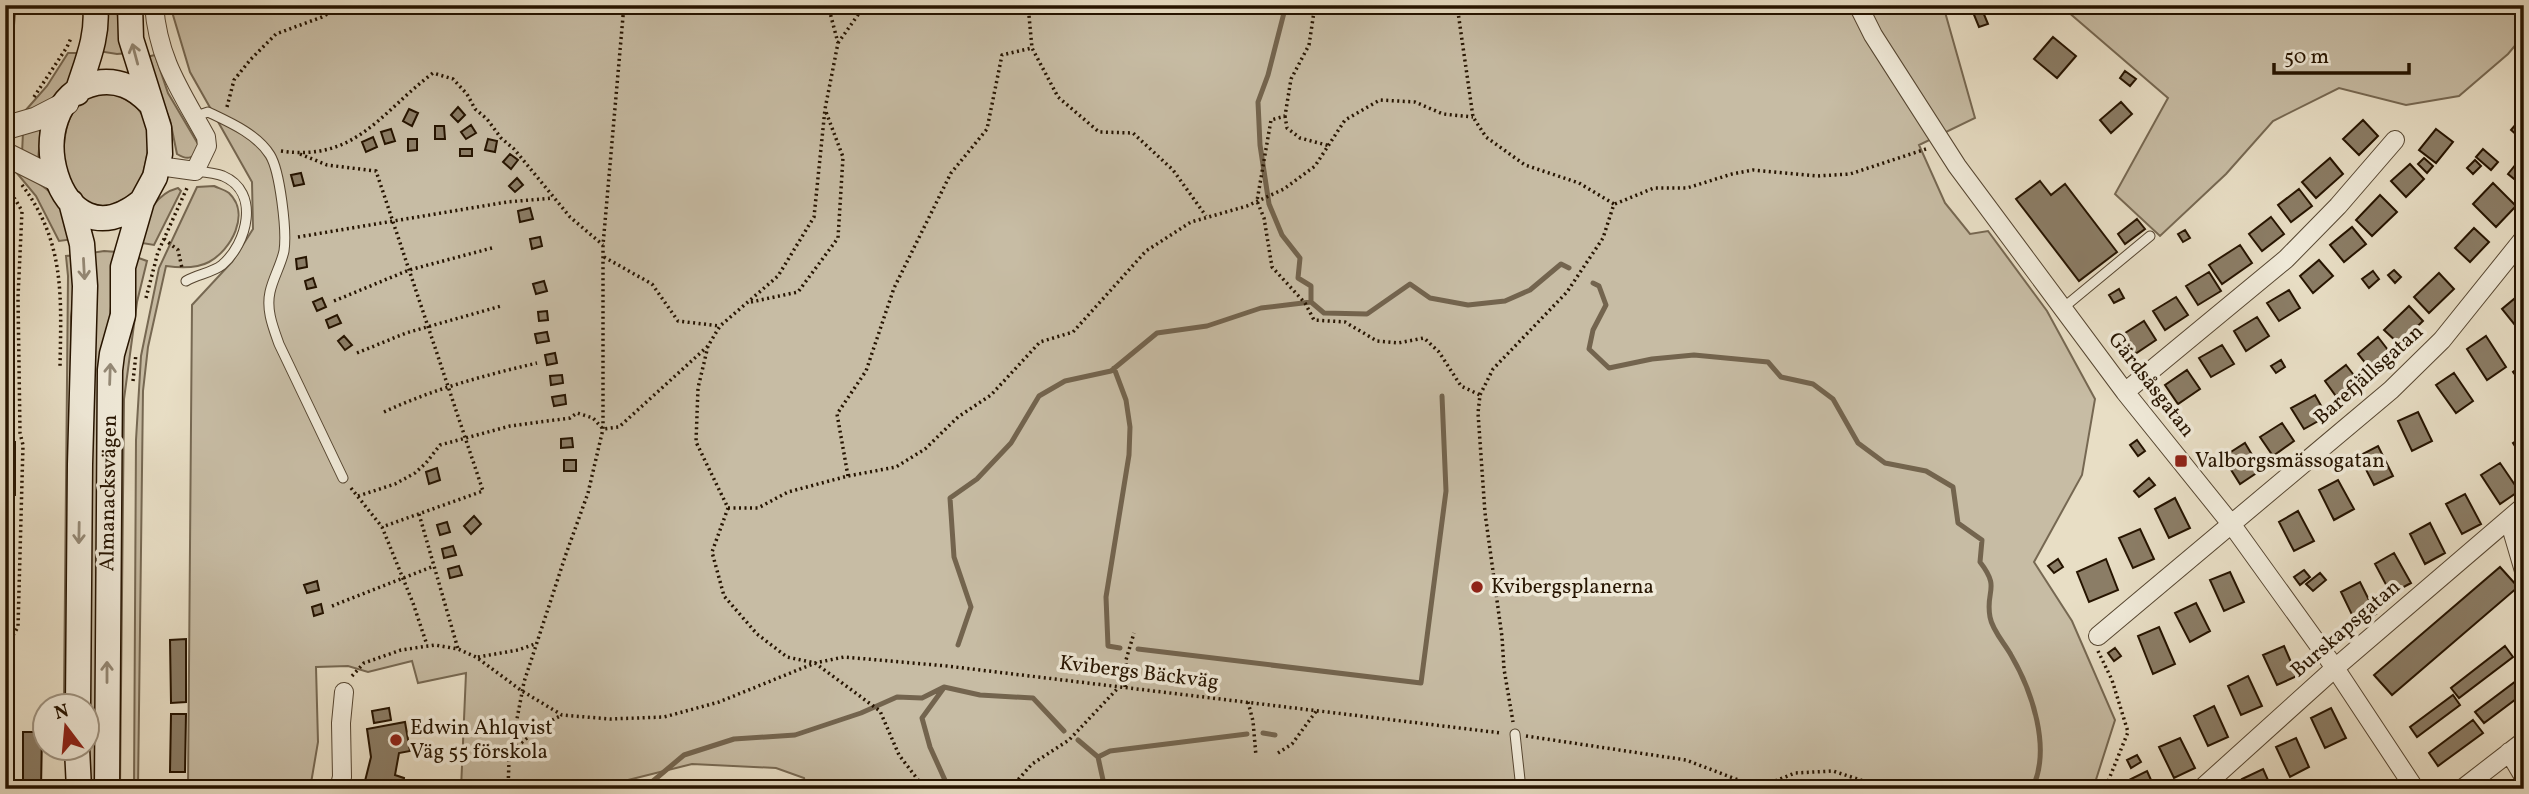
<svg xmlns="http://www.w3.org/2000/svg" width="2529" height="794" viewBox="0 0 2529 794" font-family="Vollkorn,serif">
	<rect width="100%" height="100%" fill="#e8dec5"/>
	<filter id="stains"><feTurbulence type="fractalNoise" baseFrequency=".00286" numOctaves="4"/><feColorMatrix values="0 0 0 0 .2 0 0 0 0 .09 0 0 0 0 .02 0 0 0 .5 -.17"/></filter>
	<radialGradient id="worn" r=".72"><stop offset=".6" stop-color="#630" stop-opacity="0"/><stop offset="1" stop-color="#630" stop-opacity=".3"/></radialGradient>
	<path fill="#c7bca4" stroke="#766852" stroke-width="2" d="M102 5H115L128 53 117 54 98 51Z
		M170 5H1943L1975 118 1919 145 1945 203 1970 234 1988 231 2047 311 2095 399 2082 475 2034 562 2072 621 2115 720 2093 789H806L804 778 776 768 692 764 592 789H461L466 673 418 683 412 661 368 672 348 666 316 667 318 742 310 789H188L192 305 232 262 253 229 252 182 190 72Z
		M2060 5H2524V35L2508 54 2459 96 2406 105 2339 88 2273 121 2226 174 2160 236 2115 194 2168 98Z
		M68 53H79C78 72 65 95 47 104 40 107 32 108 25 111L47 86Z
		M155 55 168 93 198 144 199 150C192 159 187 160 177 154L170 120 142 58Z
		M101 92C160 99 153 149 137 192L106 208 83 201C78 192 69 181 66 172 61 152 64 116 81 103 86 98 94 95 101 92Z
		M41 128 38 160 22 154 23 132Z
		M16 172C57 189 58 200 74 239L59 241 36 196Z
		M214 186C218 188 225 190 229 193 251 214 231 250 209 262 196 269 180 268 166 266L148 347 143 391 138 789H134L136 440 141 356 159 268 197 187Z
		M178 188 181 191 154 245 136 242C146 219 152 195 178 188Z
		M104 251 117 252 98 425 95 789H89L91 253Z
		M77 255 78 264 71 317 69 694 64 695 68 276 66 256Z
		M133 256 147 261 137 302 124 399 120 789H115L116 402Z"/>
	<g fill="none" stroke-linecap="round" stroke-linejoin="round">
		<path stroke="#73644e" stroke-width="5" d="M1286 5 1268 75 1258 102 1260 145 1269 204 1282 235 1300 258 1298 278 1311 286V302L1324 313 1367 314 1410 284 1430 298 1468 305 1505 301 1530 290 1561 264 1569 268
			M1593 283 1599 286 1606 305 1593 330 1589 349 1609 368 1652 359 1694 355 1768 362 1781 377 1813 384 1833 399 1858 443 1885 463 1926 471 1953 487 1958 523 1982 540 1980 562C2001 589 1985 590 1990 617 1992 630 2005 644 2011 655 2032 691 2052 749 2032 789
			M1114 368 1126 400 1130 427 1129 455 1106 597 1108 646 1120 648
			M958 645 971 607 954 557 950 498 977 479 1011 443 1039 396 1065 381 1111 371 1157 333 1207 326 1261 308 1311 302
			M1138 649 1421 683 1446 491 1442 396
			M943 689 922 718 930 747 949 789
			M1263 733 1275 735
			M1078 740 1098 757 1105 789
			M1098 757 1110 751 1247 734
			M638 789 653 781 684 755 734 739 795 735 861 713 897 697 922 698 944 687 980 695 1033 698 1064 731"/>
	</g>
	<path fill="#8b7d66" stroke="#261400" stroke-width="2" d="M5 5H15L13 45 5 44Z
		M1970 5H1994V7L1983 12 1988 24 1979 27Z
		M2053 37 2076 56 2057 78 2034 59Z
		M2125 71 2136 79 2130 86 2120 78Z
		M2121 102 2132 114 2111 133 2100 120Z
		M458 107 465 115 458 122 451 115Z
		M409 109 418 113 412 126 403 121Z
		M2363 120 2378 136 2359 155 2343 139Z
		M2516 124 2524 130 2520 138 2511 130Z
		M471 125 476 133 466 139 461 132Z
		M435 126H444L445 139H435Z
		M391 129 395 141 385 144 381 132Z
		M2436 129 2453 142 2436 163 2419 150Z
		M373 137 377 147 366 152 362 142Z
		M408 139H417V150L408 151Z
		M488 139 497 141 495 152 485 150Z
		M460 149H472V156H460Z
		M2483 149 2498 162 2491 170 2476 157Z
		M510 154 518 160 511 169 503 162Z
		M2524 154V187L2508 174Z
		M2330 158 2343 174 2316 198 2302 182Z
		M2424 158 2433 166 2427 173 2418 164Z
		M2475 160 2481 166 2473 174 2467 168Z
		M2410 164 2424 179 2406 197 2391 181Z
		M301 173 304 184 294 186 291 175Z
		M517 178 523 185 515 192 509 186Z
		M2040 181 2051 195 2065 184 2117 252 2079 281 2016 199Z
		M2493 183 2516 206 2496 227 2473 204Z
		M2299 189 2312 206 2291 222 2278 205Z
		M2380 195 2397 212 2372 236 2356 220Z
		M530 208 533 219 520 222 518 211Z
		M2271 217 2284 234 2262 251 2249 234Z
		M2137 219 2145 229 2125 244 2118 234Z
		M2352 227 2366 244 2344 262 2330 245Z
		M2474 228 2489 242 2470 262 2455 248Z
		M2185 230 2190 238 2183 242 2178 234Z
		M540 237 542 246 532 249 530 239Z
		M2240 245 2252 263 2222 284 2209 265Z
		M306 257 307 267 297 269 296 259Z
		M2319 260 2333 276 2313 293 2300 276Z
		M2394 270 2401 277 2395 283 2388 275Z
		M2373 271 2379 279 2369 288 2362 279Z
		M2209 272 2221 291 2198 305 2186 286Z
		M2439 273 2454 289 2429 313 2414 297Z
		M313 278 316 287 307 289 305 281Z
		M544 281 547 291 536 294 533 284Z
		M2119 289 2124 298 2114 303 2109 295Z
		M2289 290 2300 308 2279 321 2267 303Z
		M2520 294 2524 299 2523 335 2502 309Z
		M2176 297 2188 315 2165 330 2153 311Z
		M322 298 326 307 317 311 313 302Z
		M2409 306 2423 321 2399 344 2384 330Z
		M547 311 548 320 539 321 538 312Z
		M337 315 341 323 329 328 326 320Z
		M2257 317 2269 336 2246 351 2234 331Z
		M2144 321 2156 340 2135 354 2122 335Z
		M547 332 549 341 537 343 535 334Z
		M344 336 352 345 345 350 338 341Z
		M2486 336 2506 367 2487 380 2467 349Z
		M2378 337 2391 354 2371 370 2358 354Z
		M2222 345 2234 364 2211 377 2199 358Z
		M555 353 557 363 547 365 545 355Z
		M2281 360 2285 367 2276 373 2271 366Z
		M2346 365 2360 383 2338 399 2325 381Z
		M2522 365 2524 382 2522 384 2513 372Z
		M2187 370 2200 389 2178 404 2165 385Z
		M2454 373 2473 401 2456 413 2436 385Z
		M562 375 563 383 551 385 550 376Z
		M565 395 566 404 554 406 552 397Z
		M2315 395 2327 416 2304 429 2291 408Z
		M2418 412 2432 441 2412 451 2398 421Z
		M2282 423 2294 441 2273 456 2260 437Z
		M2524 436V460L2513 443Z
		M572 438 573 447 561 448V439Z
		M2137 440 2145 451 2138 456 2130 445Z
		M5 442H15V495H11L9 627H5Z
		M2245 443 2261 470 2240 484 2223 457Z
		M2378 446 2393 476 2374 485 2359 456Z
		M564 460H576V471H564Z
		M2500 463 2519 491 2500 504 2481 475Z
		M437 468 440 480 429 484 426 472Z
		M2149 478 2155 485 2139 497 2134 491Z
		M2338 480 2354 509 2334 520 2319 490Z
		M2465 494 2481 524 2462 534 2446 504Z
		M2175 498 2190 528 2169 538 2155 509Z
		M2298 511 2314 541 2294 551 2279 522Z
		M474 516 481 524 471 534 464 526Z
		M447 522 450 532 440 535 437 525Z
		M2430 523 2445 553 2425 564 2410 534Z
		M2140 529 2154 559 2133 568 2119 538Z
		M453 546 456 555 444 558 442 549Z
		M2394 553 2411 583 2391 594 2375 564Z
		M2058 559 2063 567 2054 573 2048 566Z
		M2106 559 2118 590 2089 602 2077 572Z
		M459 566 462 575 450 578 448 569Z
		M2500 567 2518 587 2392 695 2374 675Z
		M2304 570 2310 577 2300 585 2294 577Z
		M2230 572 2244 602 2224 611 2210 580Z
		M2320 573 2326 580 2313 591 2306 584Z
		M317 581 319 590 307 593 304 585Z
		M2360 582 2376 614 2356 623 2341 592Z
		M2196 603 2210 631 2190 642 2175 613Z
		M321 604 323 613 314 616 312 607Z
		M2159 627 2175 664 2153 674 2138 636Z
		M186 639V702L171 703 170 640Z
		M2284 646 2297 676 2277 685 2263 655Z
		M2505 646 2513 657 2459 698 2451 688Z
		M2115 648 2121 656 2114 661 2108 653Z
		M2248 676 2262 706 2241 715 2228 686Z
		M2520 678 2524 684V693L2484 723 2475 712Z
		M2453 695 2460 705 2417 737 2410 727Z
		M2214 706 2228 737 2208 746 2194 716Z
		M389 708 391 720 374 723 372 711Z
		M2331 708 2346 738 2325 748 2311 718Z
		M171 714H186L185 772H170Z
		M2473 720 2483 733 2438 766 2429 753Z
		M405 722 410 751 399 753 395 775 404 778 402 789H363L371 757 367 729Z
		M23 732H42L41 789H23Z
		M2180 738 2195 768 2174 778 2159 747Z
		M2296 738 2309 767 2290 777 2276 747Z
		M2137 755 2141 762 2131 768 2127 760Z
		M2263 769 2272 789H2247L2242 779Z
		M2147 771 2155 789H2131L2127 781Z"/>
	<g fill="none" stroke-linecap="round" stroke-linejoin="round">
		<defs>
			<path id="service" d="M193 117 208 112C229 122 257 134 270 155 280 171 287 231 284 251 281 265 273 278 270 292 266 310 273 327 279 344L343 478
				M186 281C197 274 212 273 222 265 247 244 261 192 223 176 215 173 204 172 195 171
				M2063 308 2150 236
				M1515 734 1521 789"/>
			<path id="minor" d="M154 5C158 60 181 91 206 137L207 146 195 171 159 166
				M1858 5 1873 35 1957 166 2125 392 2232 525 2335 668 2415 789
				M2125 392 2286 259 2338 206 2395 140
				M2509 520 2524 571
				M2098 636 2391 390 2442 340 2524 238
				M2509 752 2524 777
				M339 789 342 777 341 723 344 692
				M2201 789 2335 668 2524 506
				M2462 789 2524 741"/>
			<path id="tertiary" d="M5 128 36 119 67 103
				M5 154 57 180"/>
			<path id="secondary" d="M77 93C86 64 99 36 95 5
				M142 201C57 272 13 100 96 83 118 79 134 87 149 102
				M71 202 82 244 85 286 80 464 78 706
				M77 748 79 789
				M107 789 110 370 112 354 123 315V267L142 201 155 177 160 154 159 128 131 39 130 5"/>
		</defs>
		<use href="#service" stroke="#564631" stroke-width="11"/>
		<use href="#minor" stroke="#564631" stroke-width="20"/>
		<use href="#tertiary" stroke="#564631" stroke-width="25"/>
		<use href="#secondary" stroke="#261400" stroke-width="27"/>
		<path stroke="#261400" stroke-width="3.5" stroke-dasharray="2 3.5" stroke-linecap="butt" d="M1028 5 1032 48 1058 97 1099 132 1133 133 1173 170 1206 216
			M1315 5 1309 45 1291 79 1285 116 1271 120 1257 201 1264 218 1272 267 1305 303 1314 320 1345 322 1377 341 1398 343 1424 338 1439 352 1461 386 1480 395
			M1457 5 1473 117 1486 137 1525 165 1579 183 1614 204 1603 238 1567 292 1493 369 1480 395 1478 413 1485 513 1502 637 1504 669 1513 722
			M838 43 865 5
			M34 97 67 47 71 38
			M227 107 234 80 251 59 276 34 322 17 344 5
			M1285 116 1287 128 1300 138 1330 146
			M281 151C356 162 381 112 433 73L453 79 467 94 475 109 487 119 501 138 514 149 570 217 603 245
			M300 154 327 165 376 171 483 491 382 527
			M22 185C66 243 61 300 60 368
			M5 191 15 199 22 211 18 297 20 433 23 445 18 627 5 649
			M1615 204 1654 188H1687L1732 174 1753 170 1817 176 1850 174 1926 149
			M298 237 507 202 553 198
			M164 239 178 250 182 268
			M604 257 652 284 678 321 720 326
			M146 298 158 252 187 188
			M334 301 409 270 492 248
			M751 302 798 292 838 238 843 157 826 112
			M708 346 698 388 696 442 728 508 712 552 724 596 757 634 787 657 815 663 880 711 899 755 925 789
			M357 353 406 333 501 306
			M133 381 136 354
			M384 412C433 389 486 375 537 363
			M848 476 837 414 866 371 894 288 951 173 987 129 1002 55 1032 48
			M351 488 382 527 413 603 427 645
			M358 496 395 484 415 473 426 463 440 445 510 426 570 418 577 413 593 418 603 429 619 427 708 346 720 326 778 276 814 217 825 109 838 43 828 5
			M728 508H758L788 492 848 476 896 467 925 449 958 417 991 395 1040 342 1073 332 1146 251 1191 222 1247 206 1284 189 1315 166 1345 120 1380 100 1415 102 1443 114 1473 117
			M419 514 458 649
			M332 606 434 566
			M2098 651 2112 680 2128 732 2105 789
			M478 657 518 650 535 644
			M352 676 364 663 401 650 435 645 458 649 476 657 522 691 562 715 610 719 664 717 719 702 815 663 844 657 947 666 1501 733
			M1125 687 1126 660 1134 633
			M1248 702 1253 721 1256 756
			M1526 736 1686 760 1762 789
			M513 750 541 726 562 715
			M1278 753 1292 744 1317 710
			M1760 787 1795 773 1833 771 1888 789
			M508 789 509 761 524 682 566 554 588 493 603 429V245L624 5
			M1005 789 1016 782 1032 764 1069 740 1119 687"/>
		<use href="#service" stroke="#f0ead9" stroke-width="9"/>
		<use href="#minor" stroke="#f0ead9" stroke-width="18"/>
		<use href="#tertiary" stroke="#f0ead9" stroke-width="23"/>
		<use href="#secondary" stroke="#f0ead9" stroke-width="24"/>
	</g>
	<defs><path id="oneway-shaft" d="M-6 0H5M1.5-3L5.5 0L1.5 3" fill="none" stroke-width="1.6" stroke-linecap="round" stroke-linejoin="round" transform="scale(1.75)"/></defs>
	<g stroke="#958a77">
		<use href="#oneway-shaft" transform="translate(135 54) rotate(-105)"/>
		<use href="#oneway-shaft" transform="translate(84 269) rotate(87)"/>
		<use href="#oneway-shaft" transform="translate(110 374) rotate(-88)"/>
		<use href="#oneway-shaft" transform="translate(79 533) rotate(91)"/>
		<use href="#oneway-shaft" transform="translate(107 672) rotate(-90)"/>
	</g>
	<g fill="#8f2418" stroke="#f0ead9" stroke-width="2.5">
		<rect x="2174" y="454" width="14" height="14" rx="3.5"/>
		<circle cx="1477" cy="587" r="7"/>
		<circle cx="396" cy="740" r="7"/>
	</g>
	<g text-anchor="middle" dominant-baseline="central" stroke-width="7" stroke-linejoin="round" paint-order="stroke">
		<g font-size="21" fill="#261400" stroke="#f0ead9">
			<text transform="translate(2369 375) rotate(-42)">Barefjällsgatan</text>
			<text transform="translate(2151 385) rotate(52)">Gärdsåsgatan</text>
			<text transform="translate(109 493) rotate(-89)">Almanacksvägen</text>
			<text transform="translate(2346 629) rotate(-41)">Burskapsgatan</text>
			<text transform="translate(1139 673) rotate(7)">Kvibergs Bäckväg</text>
		</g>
		<g font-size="21" fill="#261400" stroke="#f0ead9" text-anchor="start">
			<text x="2195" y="461">Valborgsmässogatan</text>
			<text x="1491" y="587">Kvibergsplanerna</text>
			<text x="410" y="728">Edwin Ahlqvist<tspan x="410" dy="24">Väg 55 förskola</tspan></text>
		</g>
	</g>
	<rect width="2529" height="794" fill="none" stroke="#e8dec5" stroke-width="28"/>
	<rect x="7" y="7" width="2515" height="780" fill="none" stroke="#261400" stroke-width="3.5"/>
	<rect x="14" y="14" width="2501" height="766" fill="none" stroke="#261400" stroke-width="2"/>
	<g transform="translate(66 727) rotate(344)"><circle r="33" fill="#f0ead9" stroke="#9f9482" stroke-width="2"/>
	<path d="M0-5L12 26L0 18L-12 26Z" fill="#8f2418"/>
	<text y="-10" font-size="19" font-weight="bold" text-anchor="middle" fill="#261400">N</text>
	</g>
	<path d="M2274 63v10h135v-10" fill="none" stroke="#261400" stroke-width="3.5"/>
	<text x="2284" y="63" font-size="21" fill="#261400" stroke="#f0ead9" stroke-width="5" paint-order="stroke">50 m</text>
	<rect width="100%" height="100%" filter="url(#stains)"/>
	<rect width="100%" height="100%" fill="url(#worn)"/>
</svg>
